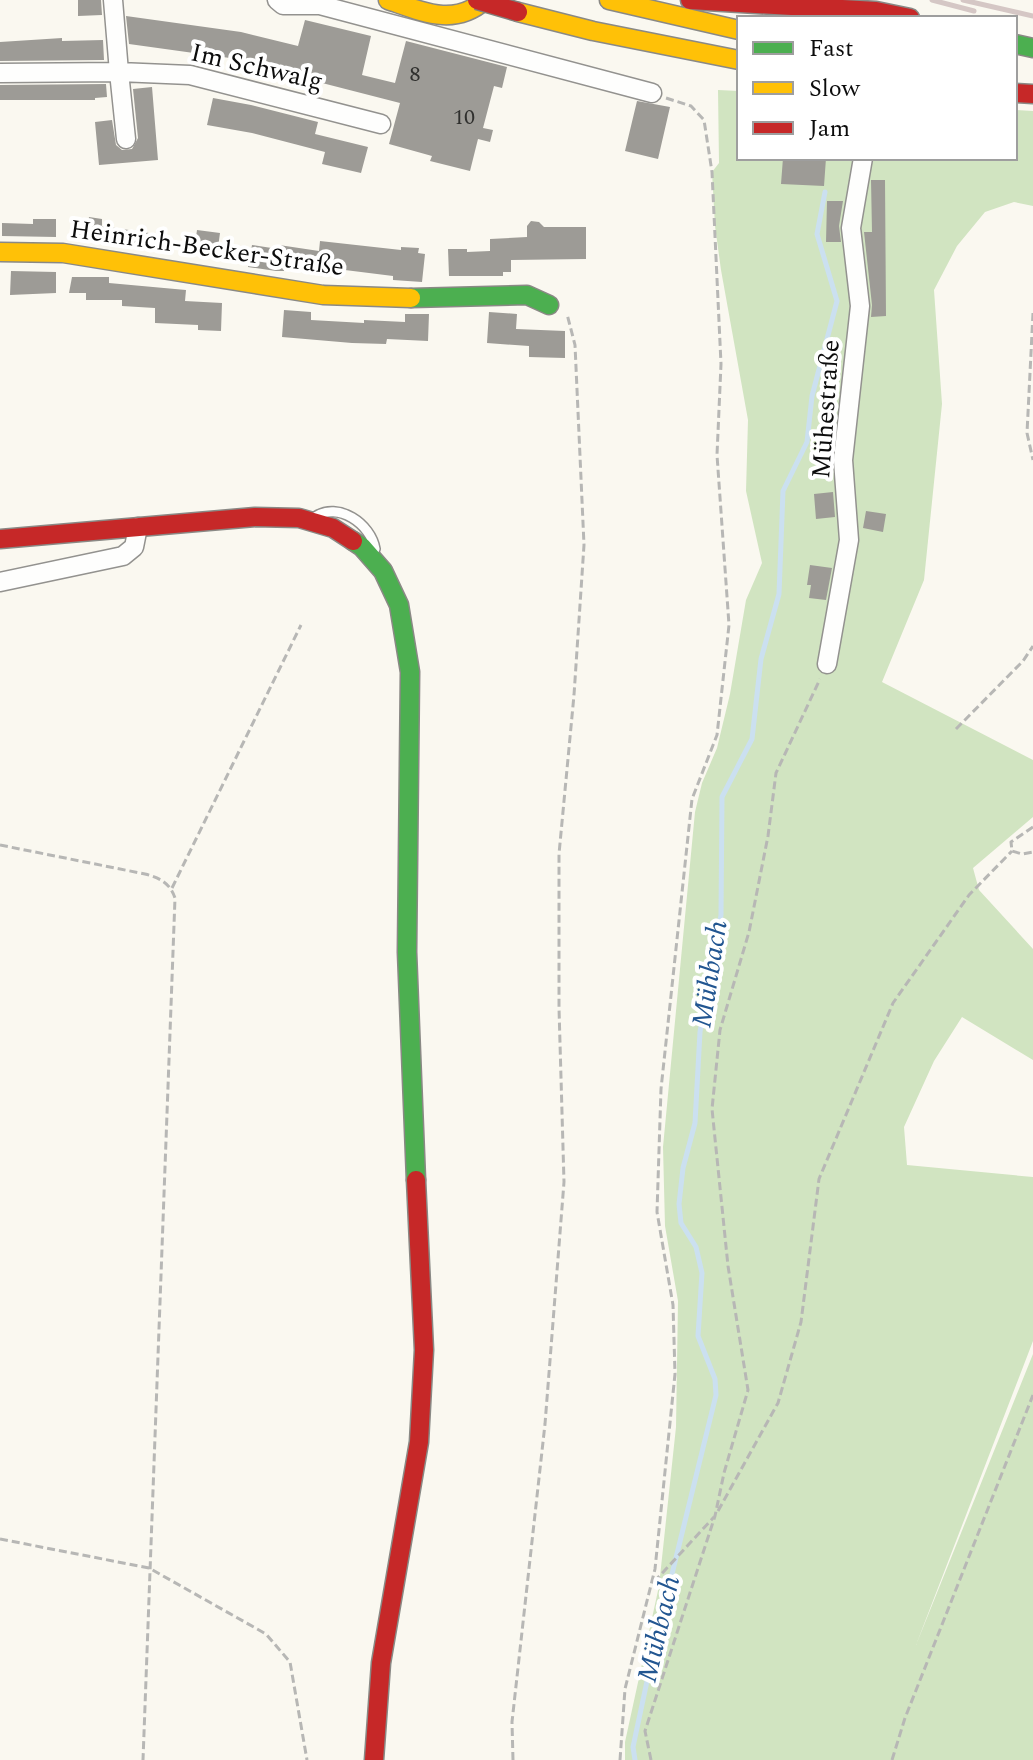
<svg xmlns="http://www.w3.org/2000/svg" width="1033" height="1760" viewBox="0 0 1033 1760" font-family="Spectral,serif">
	<rect width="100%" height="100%" fill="#faf8f0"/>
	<path fill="#d1e4c1" d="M718 90 739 91V158H1015V110L1033 111V206L1014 202 985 212 957 246 934 290 942 404 924 580 882 682 1033 760V817L973 868 979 890 1033 949V1060L962 1017 934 1061 904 1127 907 1165 1033 1177V1341L916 1645 1033 1354V1760H625V1742L659 1586 676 1427 678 1301 665 1226 663 1147 695 812 702 783 717 748 730 694 746 600 762 563 746 491 748 420 721 270 715 226 712 172 719 163Z"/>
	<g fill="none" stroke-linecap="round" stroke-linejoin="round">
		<path stroke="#cbe0f0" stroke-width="5" d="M635 1760 633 1747 656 1639 716 1395 715 1379 698 1336 702 1273 696 1247 681 1223 679 1204 683 1168 695 1123 700 1032 721 915 722 797 752 739 761 659 779 594 783 491 807 442 812 396 837 301 817 234 825 192"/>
	</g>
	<path fill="#9d9b96" d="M78 0H101L102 15 78 16Z
		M126 16 241 32 298 46 305 20 371 36 362 75 395 83 406 41 507 67 502 88 494 86 483 128 493 130 490 142 478 139 470 171 430 161 432 156 389 144 400 103 236 61 237 59 129 44Z
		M62 38V41L103 40 104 60 0 61V42Z
		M106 84 107 97 95 98V100H0V85Z
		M152 87 158 160 99 165 95 122 112 120 116 145 122 150 132 149 138 138 133 89Z
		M213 98 251 105 318 122 315 134 368 147 361 173 322 164 325 152 252 133 207 125Z
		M637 101 670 107 658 159 625 151Z
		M783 158H826L824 186 781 184Z
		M871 180H885L886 316 871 317 872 305 864 232H872Z
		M827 201H843L839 226 841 242H826Z
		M89 217 102 219V226L149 233 146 250 78 239 80 228 87 229Z
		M33 219H56V237L2 236V223L33 224Z
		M531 221 539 222 544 227H586V259L511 260V272H503V276H449L448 249H467V252L490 251V239L527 237V226Z
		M197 230 220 233 217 255 194 252Z
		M320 241 401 250V247L419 248 418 253 425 254 422 282 393 280V276L345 270 344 272 285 265 284 271H276L248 267 252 245 278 249 279 245 319 251Z
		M11 271 56 272V293L10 295Z
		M72 277H109V283L186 290 185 301 222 303 221 331 198 330V325L155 323V308L122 306V300H86V293H69Z
		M284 310 311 312V320L364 323V320L405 322V314H429L428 341 387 339 386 344 352 343 282 337Z
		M489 312 517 314 516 329 565 331V358L529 357V346L487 343Z
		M833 492 835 517 816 519 814 494Z
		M866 511 886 514 883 532 863 528Z
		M810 565 832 568 826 600 809 598 811 585H807Z"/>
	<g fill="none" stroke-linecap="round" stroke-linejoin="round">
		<defs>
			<path id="lane" d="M315 517C338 501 371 524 375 549"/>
			<path id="street" d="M277 0 283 5H320L652 93
				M119 72 126 139
				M0 73 119 72 113 0
				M117 75 119 72 190 75 381 124
				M0 582 123 556 134 547 138 527
				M827 664 849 540 843 460 860 306 851 228 863 158"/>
			<path id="fast" d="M1015 44 1033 48
				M411 298 527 295 549 305
				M353 541 362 547 383 571 399 605 410 672 407 952 416 1180"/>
			<path id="slow" d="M388 0C423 12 454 27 485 0
				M609 0 739 30
				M518 12 593 31 739 60
				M0 252 63 253 323 295 411 298"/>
			<path id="jam" d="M690 0 876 11 910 18
				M1015 93 1033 94
				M0 539 255 517 299 518 333 528 353 541
				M374 1760 381 1663 419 1442 424 1350 416 1180"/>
		</defs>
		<use href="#lane" stroke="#93928f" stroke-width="12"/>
		<use href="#street" stroke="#93928f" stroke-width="21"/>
		<use href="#fast" stroke="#8a8985" stroke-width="21"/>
		<use href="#slow" stroke="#8a8985" stroke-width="21"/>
		<use href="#jam" stroke="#8a8985" stroke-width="21"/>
		<path stroke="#b7b7b5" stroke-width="3" stroke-dasharray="8 4" stroke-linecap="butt" d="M1033 313 1027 433 1033 460
			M956 729 1023 661 1033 646
			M1033 827 1011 842 1012 851 1022 854 1033 852
			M0 845 145 874C160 878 170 883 175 898L143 1760
			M172 888 301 625
			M718 1511 778 1403 801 1322 819 1179 893 1003 969 895 1012 851
			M0 1539 149 1568 266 1634 290 1662 307 1760
			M654 1582 714 1517
			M513 1760 512 1722 545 1424 564 1182 559 1008V854L574 695 584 545 575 345 567 314
			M620 1760 625 1689 655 1569 675 1374 673 1305 657 1212 661 1089 692 799 717 735 729 625 717 455 721 364 712 172 704 120 691 106 666 98
			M651 1760 645 1731 715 1516 724 1473 748 1390 728 1266 712 1109 720 1030 749 932 768 836 776 773 820 679
			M892 1760 905 1718 1033 1395"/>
		<use href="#lane" stroke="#fefefd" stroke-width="9"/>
		<use href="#street" stroke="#fefefd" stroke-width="18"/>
		<use href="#fast" stroke="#4caf50" stroke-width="18"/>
		<use href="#slow" stroke="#ffc107" stroke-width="18"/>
		<use href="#jam" stroke="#c62828" stroke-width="18"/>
		<path stroke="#d5c7c5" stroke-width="5" d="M932 0 974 11
			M963 0 1033 16"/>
		<defs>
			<path id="jam-bridge" d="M477 0 518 12"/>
		</defs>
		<use href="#jam-bridge" stroke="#80807c" stroke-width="21" stroke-linecap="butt"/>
		<use href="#jam-bridge" stroke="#c62828" stroke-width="18"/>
	</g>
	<g text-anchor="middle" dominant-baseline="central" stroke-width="8" stroke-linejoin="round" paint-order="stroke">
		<g font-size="22" fill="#30302e">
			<text x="415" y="74">8</text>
			<text x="464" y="117">10</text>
		</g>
		<g font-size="26" fill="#0c0c0c" stroke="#fff">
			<text transform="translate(257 67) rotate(13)">Im Schwalg</text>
			<text transform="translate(207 248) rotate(8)">Heinrich-Becker-Straße</text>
			<text transform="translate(826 409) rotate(-86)">Mühestraße</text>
		</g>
		<g font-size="28" font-style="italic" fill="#225691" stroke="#fff">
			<text transform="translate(710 974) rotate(-81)">Mühbach</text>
			<text transform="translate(659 1629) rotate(-77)">Mühbach</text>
		</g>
	</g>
	<rect x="737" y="16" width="280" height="144" fill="#ffffff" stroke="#9e9e9e" stroke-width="2"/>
	<rect x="753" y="42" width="40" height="12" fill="#4caf50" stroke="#9e9e9e" stroke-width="2"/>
	<text x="809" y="56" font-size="24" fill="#0c0c0c">Fast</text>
	<rect x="753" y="82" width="40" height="12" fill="#ffc107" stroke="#9e9e9e" stroke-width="2"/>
	<text x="809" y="96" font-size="24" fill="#0c0c0c">Slow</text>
	<rect x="753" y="122" width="40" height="12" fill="#c62828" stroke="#9e9e9e" stroke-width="2"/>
	<text x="809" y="136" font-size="24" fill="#0c0c0c">Jam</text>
</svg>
